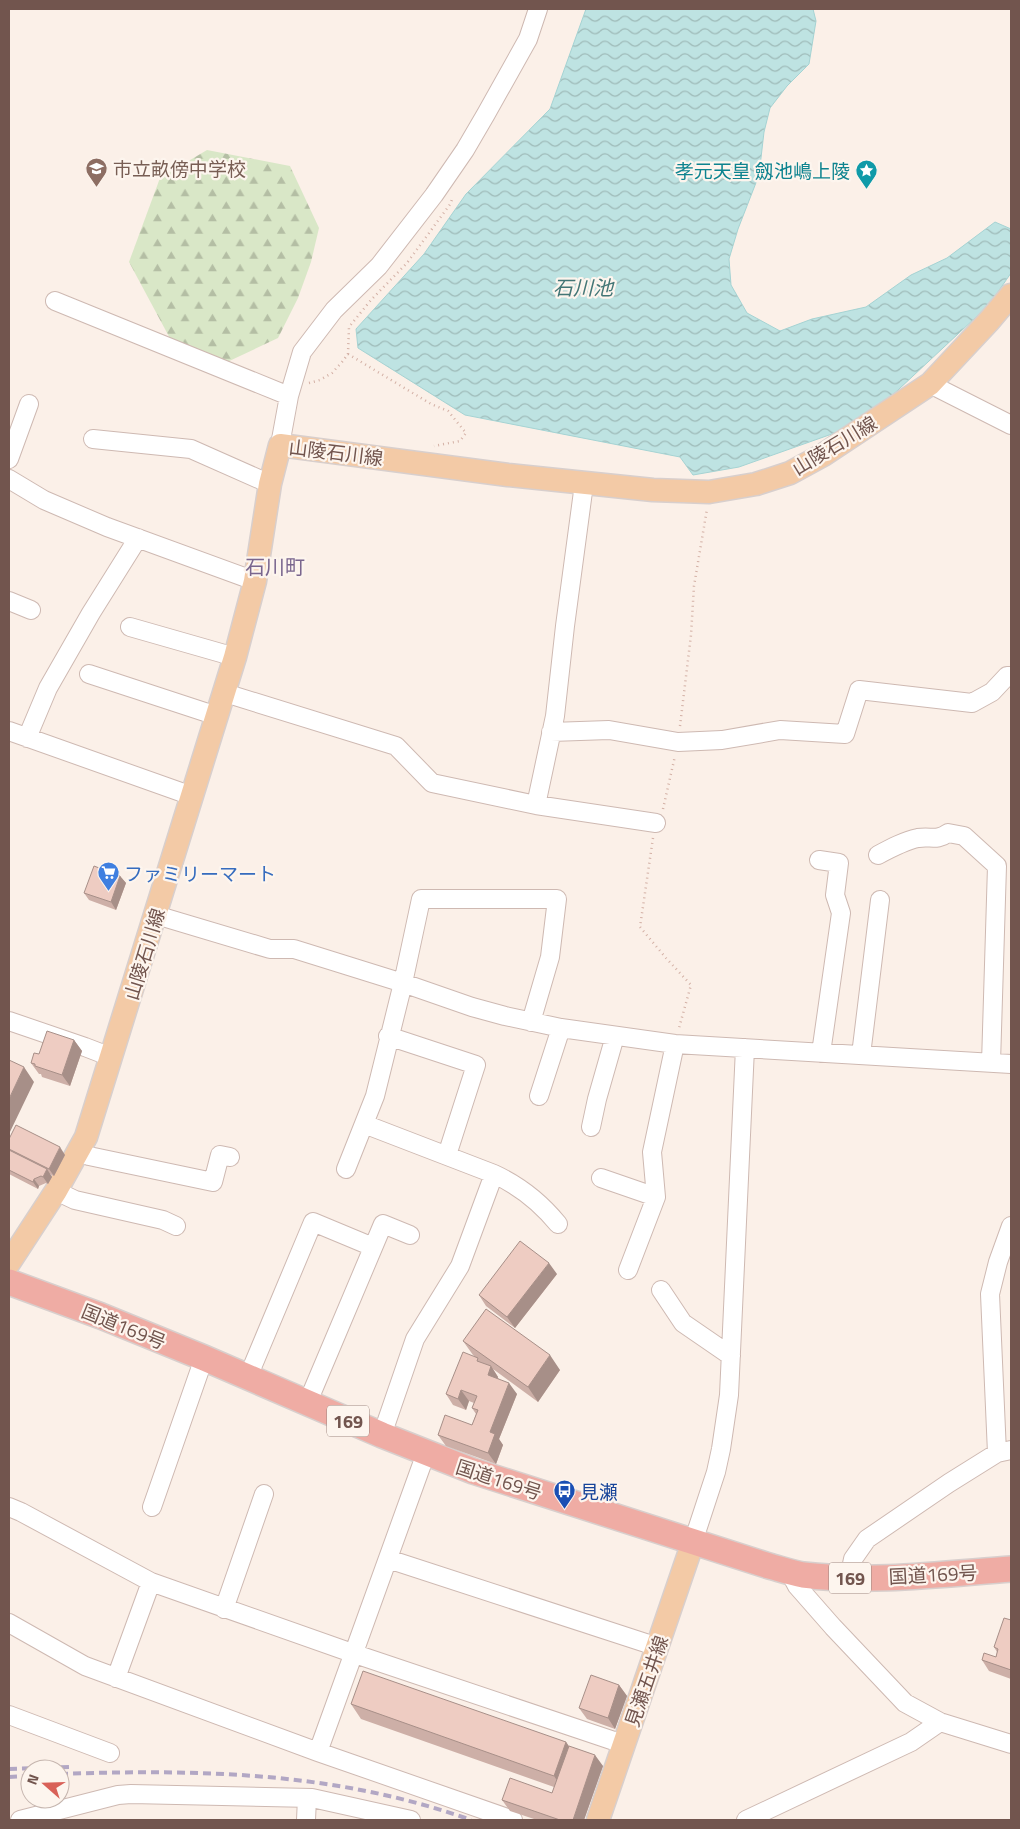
<svg xmlns="http://www.w3.org/2000/svg" width="1020" height="1829" viewBox="0 0 1020 1829" font-family="'Titillium Web','Noto Sans JP',sans-serif">
	<defs>
		<pattern id="forest-firs" width="22" height="20" patternUnits="userSpaceOnUse" patternTransform="scale(1.25)"><rect width="22" height="20" fill="#d9e7c7"/><path d="M5 1l3.5 6h-7zM16 11l3.5 6h-7z" fill="#b4bea4"/></pattern>
		<pattern id="water-waves" width="16" height="10" patternUnits="userSpaceOnUse" patternTransform="scale(1.25)"><rect width="16" height="10" fill="#bee3e2"/><path d="M0 5q4-4 8 0t8 0" fill="none" stroke="#9fbbb9"/></pattern>
	</defs>
	<rect width="100%" height="100%" fill="#fbf0e8"/>
	<path fill="url(#forest-firs)" d="M207 150 290 166 319 228 311 262 298 298 278 338 225 363 173 344 129 262 160 178Z"/>
	<path fill="url(#water-waves)" stroke="#a5d3d3" d="M586 9H813L816 21 809 64 787 86 770 108 764 132 759 175 738 229 729 259 731 285 747 313 780 331 812 319 866 307 911 275 947 258 995 222 1011 229V273L989 305 883 404 846 429 739 467 693 475 680 457 465 415 358 348 356 329 424 254 466 194 550 109Z"/>
	<g fill="none" stroke-linecap="round" stroke-linejoin="round">
		<defs>
			<path id="minor" d="M55 301 289 396
				M930 384 1011 425
				M93 439 191 449 270 484
				M280 445 289 396 302 352 334 310 379 266 434 195 465 150 486 114 528 39 538 9
				M9 459 29 404
				M9 479 44 500 107 527 255 581
				M9 601 31 610
				M130 627 235 657
				M89 674 217 716
				M225 693 396 746 432 783 536 805 656 823
				M9 731 192 796
				M551 732 609 730 678 742 722 740 780 730 845 734 859 690 972 703 992 692 1007 676H1011
				M27 738 48 688 91 613 138 538
				M536 805 555 716 565 626 584 484
				M878 855C891 848 904 841 918 838 931 836 937 841 948 833L964 836 997 866 991 1063
				M819 860 839 863 835 895 841 913 821 1053
				M156 915 270 949H294L403 983 472 1007 505 1016 561 1028 675 1044 1011 1064
				M9 1021 85 1047 111 1057
				M388 1036 476 1065 447 1155
				M861 1055 880 900
				M539 1096 561 1028
				M364 1124 494 1174 460 1266 415 1339 382 1435
				M591 1127 597 1099 615 1036
				M77 1152 89 1156 213 1182 220 1155 230 1157
				M346 1169 375 1096 403 983 421 899H557L550 957 531 1022
				M494 1174C520 1186 540 1202 558 1224
				M601 1178 656 1197
				M56 1191 75 1200 163 1220 176 1226
				M628 1270 656 1197 652 1152 675 1044
				M661 1290 683 1323 731 1356
				M248 1377 313 1222 373 1247
				M307 1404 383 1224 410 1235
				M997 1453 990 1294 998 1262 1011 1226
				M9 1507 21 1512 151 1582 355 1654 623 1744
				M152 1507 204 1358
				M693 1542 716 1472 721 1449 729 1395 745 1048
				M388 1559 658 1647
				M789 1571 797 1586 833 1627 905 1703 940 1722 1011 1744
				M849 1578 853 1559 867 1539 949 1483 997 1453 1011 1450
				M224 1609 264 1494
				M9 1623 85 1666 318 1752 513 1820
				M116 1678 151 1582
				M9 1715 110 1753
				M318 1752 426 1453
				M20 1820 118 1795 131 1794 312 1798 411 1820
				M306 1820 307 1798
				M746 1820 911 1742 940 1722"/>
			<path id="major" d="M9 1263 56 1191 86 1137 235 657 255 581 270 484 280 445 508 475 653 490 709 492 756 484 790 473 823 455 930 384 989 321 1011 295
				M598 1820 693 1542"/>
			<path id="highway" d="M9 1282 101 1316 204 1358 382 1435 473 1471 769 1566C780 1569 792 1573 803 1575 872 1583 943 1574 1011 1569"/>
		</defs>
		<use href="#minor" stroke="#ceb9b2" stroke-width="20"/>
		<use href="#major" stroke="#d8cfcd" stroke-width="25"/>
		<use href="#highway" stroke="#d8cfcd" stroke-width="28"/>
		<path stroke="#d3b0a5" stroke-width="2.5" stroke-dasharray="1 4" stroke-linecap="butt" d="M348 354 431 404 448 411 466 433 460 441 434 446
			M309 383 320 380 332 373 342 362 348 354 349 327 371 300 407 263 451 203 452 199
			M680 726 691 635 694 586 707 509
			M663 809 675 756
			M653 838 640 927 666 958 691 985 679 1028"/>
		<use href="#minor" stroke="#fff" stroke-width="18"/>
		<use href="#major" stroke="#f3caa6" stroke-width="22"/>
		<use href="#highway" stroke="#efaca4" stroke-width="25"/>
		<path stroke="#b2a7c4" stroke-width="4" stroke-dasharray="8 5" stroke-linecap="butt" d="M9 1769 72 1767
			M60 1774C201 1769 337 1772 471 1820
			M9 1777 30 1776"/>
	</g>
	<path fill="#cdafa7" d="M120 876 126 883 116 910 89 900 84 893Z
		M74 1040 82 1051 70 1086 42 1077 41 1074H39L31 1063Z
		M9 1139 65 1155 54 1176 50 1174 52 1177 48 1184 46 1183 39 1186 38 1189 9 1174Z
		M557 1274 515 1328 486 1306 479 1295Z
		M463 1341 560 1370 538 1402 493 1369 498 1377V1378L517 1394 499 1439 503 1445 496 1464 446 1446 438 1435 472 1425 476 1414 472 1408 474 1403 469 1401 466 1410 453 1405 446 1394 475 1357 473 1355Z
		M1011 1620V1679L989 1671 982 1660 996 1657 997 1652 994 1647Z
		M619 1685 627 1696 615 1729 587 1719 579 1708Z
		M351 1704 566 1742 569 1746 603 1766 584 1820H537L510 1811 502 1800 552 1793 554 1787 361 1719Z"/>
	<path fill="#a78f88" d="M120 876 126 883 116 910 111 902Z
		M74 1040 82 1051 70 1086 62 1075Z
		M24 1067 34 1082 9 1134V1099Z
		M60 1147 65 1155 54 1176 49 1169Z
		M47 1169 52 1177 48 1184 43 1177Z
		M34 1179 39 1186 38 1189 33 1182Z
		M549 1263 557 1274 515 1328 507 1317Z
		M550 1355 560 1370 538 1402 528 1387Z
		M491 1366 498 1377 495 1386 488 1375Z
		M509 1383 517 1394 499 1439 503 1445 496 1464 488 1453 490 1432Z
		M461 1390 469 1401 466 1410 458 1399Z
		M619 1685 627 1696 615 1729 608 1718Z
		M566 1742 576 1757 564 1791 554 1776Z
		M595 1755 603 1766 584 1820H573Z"/>
	<path fill="#eeccc2" stroke="#a78f88" d="M94 866 120 876 111 902 84 893Z
		M47 1031 74 1040 62 1075 35 1066V1064L31 1063 34 1053 39 1054Z
		M9 1060 24 1067 9 1099Z
		M16 1125 60 1147 49 1169 9 1149V1139Z
		M9 1150 47 1169 43 1177 41 1176 34 1179 33 1182 9 1170Z
		M520 1241 549 1263 507 1317 479 1295Z
		M486 1309 550 1355 528 1387 463 1341Z
		M463 1352 478 1358 477 1361 491 1366 488 1375 509 1383 490 1432 495 1434 488 1453 438 1435 445 1415 472 1425 478 1410 472 1408 477 1396 461 1390 458 1399 446 1394Z
		M1004 1618 1011 1620V1670L982 1660 984 1653 996 1657 998 1649 994 1647Z
		M363 1671 566 1742 554 1776 351 1704Z
		M591 1675 619 1685 608 1718 579 1708Z
		M569 1746 595 1755 573 1820H560L502 1800 510 1778 552 1793Z"/>
	<defs>
		<symbol id="school-pin" viewBox="-11 -11 22 30"><path d="M0 17L-7.5 6A9.5 9.5 0 1 1 7.5 6Z" fill="#8d6e63" stroke="#fdf5ee"/><path d="M0-5L7-2L0 1L-7-2ZM-4 1L0 2.5L4 1V4Q0 6-4 4Z" fill="#fff"/></symbol>
		<symbol id="sight-pin" viewBox="-11 -11 22 30"><path d="M0 17L-7.5 6A9.5 9.5 0 1 1 7.5 6Z" fill="#0f9aa8" stroke="#fdf5ee"/><path d="M0-6L1.8-2.2L6-1.7L2.9 1.2L3.7 5.4L0 3.3L-3.7 5.4L-2.9 1.2L-6-1.7L-1.8-2.2Z" fill="#fff"/></symbol>
		<symbol id="supermarket-pin" viewBox="-11 -11 22 30"><path d="M0 17L-7.5 6A9.5 9.5 0 1 1 7.5 6Z" fill="#3f7fe0" stroke="#fdf5ee"/><path d="M-6-5.5h2.5l.6 2H6L4.5 2H-2.5L-4.4-4H-6ZM-1.5 3.2a1.3 1.3 0 1 0 .1 0ZM3 3.2a1.3 1.3 0 1 0 .1 0Z" fill="#fff"/></symbol>
		<symbol id="bus-pin" viewBox="-11 -11 22 30"><path d="M0 17L-7.5 6A9.5 9.5 0 1 1 7.5 6Z" fill="#1a4fb4" stroke="#fdf5ee"/><path d="M-5-6H5V4H4V6H2V4H-2V6H-4V4H-5ZM-3.5-4V0h7V-4ZM-3.5 1.2v1.5H-2V1.2ZM2 1.2v1.5H3.5V1.2Z" fill="#fff"/></symbol>
	</defs>
	<g fill-rule="evenodd">
		<use href="#school-pin" x="84" y="156" width="25" height="34"/>
		<use href="#sight-pin" x="854" y="158" width="25" height="34"/>
		<use href="#supermarket-pin" x="96" y="860" width="25" height="34"/>
		<use href="#bus-pin" x="552" y="1478" width="25" height="34"/>
	</g>
	<g text-anchor="middle" dominant-baseline="central" stroke-width="4.5" stroke-linejoin="round" paint-order="stroke">
		<g fill="#fdf5ee" stroke="#9c857e" stroke-width="1">
			<rect x="327" y="1405.5" width="42" height="31" rx="4"/>
			<rect x="829" y="1562.5" width="42" height="31" rx="4"/>
		</g>
		<g font-size="18" font-weight="bold" fill="#72554e">
			<text x="348" y="1421">169</text>
			<text x="850" y="1578">169</text>
		</g>
		<g font-size="19" fill="#785e54" stroke="#fdf5ee" text-anchor="start">
			<text x="113" y="168">市立畝傍中学校</text>
		</g>
		<g font-size="19" fill="#0d838f" stroke="#fdf5ee" text-anchor="end">
			<text x="850" y="170">孝元天皇 劔池嶋上陵</text>
		</g>
		<g font-size="19" fill="#72554e" stroke="#fdf5ee">
			<text transform="translate(834 445) rotate(-31)">山陵石川線</text>
			<text transform="translate(336 452) rotate(7)">山陵石川線</text>
			<text transform="translate(144 954) rotate(-73)">山陵石川線</text>
			<text transform="translate(124 1326) rotate(22)">国道169号</text>
			<text transform="translate(499 1479) rotate(18)">国道169号</text>
			<text transform="translate(933 1574) rotate(-3)">国道169号</text>
			<text transform="translate(646 1681) rotate(-71)">見瀬五井線</text>
		</g>
		<g font-size="19" fill="#366cbe" stroke="#fdf5ee" text-anchor="start">
			<text x="124" y="873">ファミリーマート</text>
		</g>
		<g font-size="19" fill="#164399" stroke="#fdf5ee" text-anchor="start">
			<text x="580" y="1491">見瀬</text>
		</g>
		<g font-size="20" font-style="italic" fill="#437676" stroke="#fdf5ee">
			<text x="583" y="287">石川池</text>
		</g>
		<g font-size="20" fill="#7a668e" stroke="#fdf5ee">
			<text x="275" y="566">石川町</text>
		</g>
	</g>
	<rect width="1020" height="1829" fill="none" stroke="#72554e" stroke-width="20"/>
	<g transform="translate(45 1784) rotate(290)"><circle r="24" fill="#fdf5ee" stroke="#c5b5ae"/>
	<path d="M0-4L9 19L0 12L-9 19Z" fill="#d96158"/>
	<text y="-8" font-size="14" font-weight="bold" text-anchor="middle" fill="#72554e">N</text>
	</g>
</svg>
